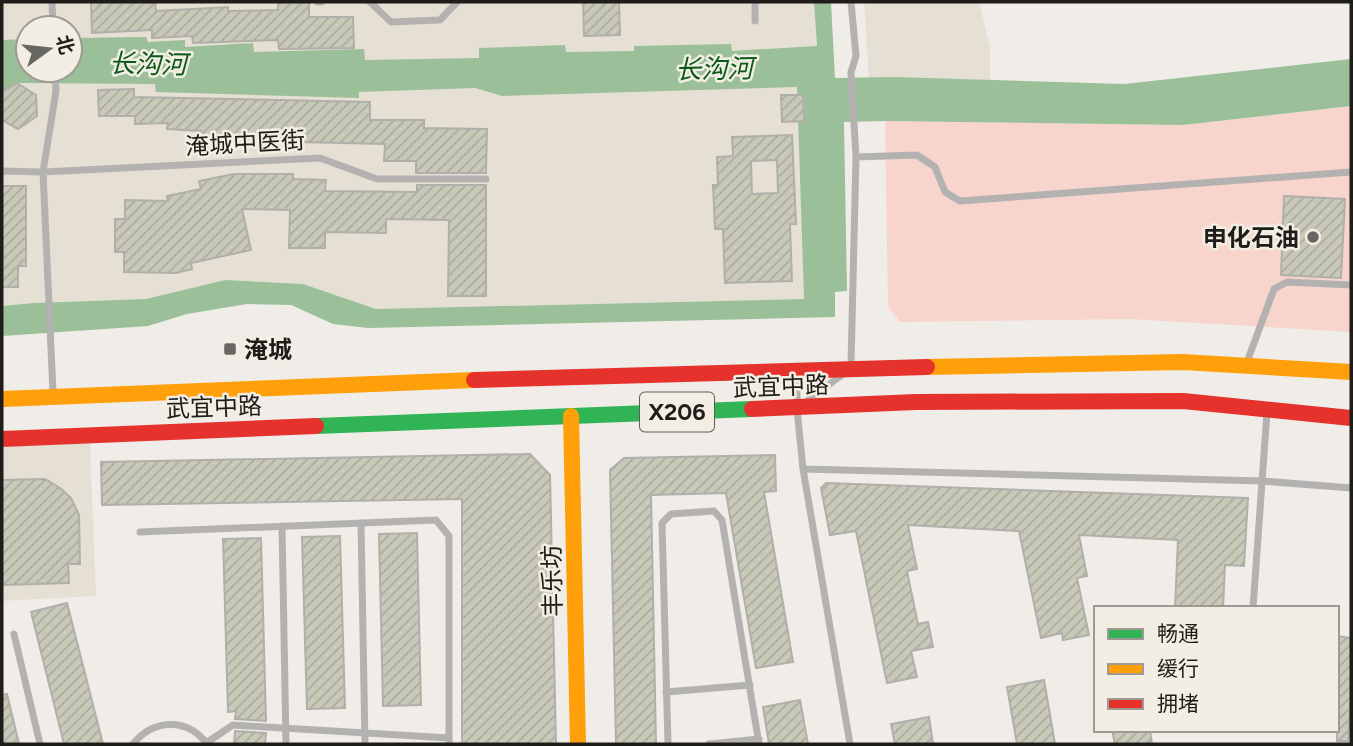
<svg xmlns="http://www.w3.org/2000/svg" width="1353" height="746" viewBox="0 0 1353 746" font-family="Figtree,'Noto Sans SC',sans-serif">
	<defs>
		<pattern id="building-hatch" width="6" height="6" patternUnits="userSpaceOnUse" patternTransform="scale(1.75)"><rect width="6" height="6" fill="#c8c9b9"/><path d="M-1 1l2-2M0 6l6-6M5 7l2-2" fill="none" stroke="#abac9e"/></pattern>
	</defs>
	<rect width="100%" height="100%" fill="#f0ede8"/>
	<path fill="#e6e0d4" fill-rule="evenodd" d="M2 2H814L817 46 798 88 804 299 376 309 303 284 225 280 146 299 34 303 2 306ZM28 28H70V70H28Z
		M864 2H979L990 47V80L869 79Z
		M90 442 96 596 2 601V446Z"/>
	<path fill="#f7d4cc" d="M1351 106V332L1129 319 900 322 888 307 885 121 1183 125Z"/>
	<path fill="#9bbf99" d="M814 2H831L835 78 894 77 1124 84 1351 59V106L1183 125 885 121 844 122 847 291 835 292V317L368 328 333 324 291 305 247 304 187 314 148 326 2 336V306L34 303 146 299 225 280 303 284 376 309 804 299 797 87 502 96 475 88 359 92V98L156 92 155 84 17 83 2 92V40L28 39V70H70V38L146 37 148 42 185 40V47L253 43 254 52 364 49 365 60 479 58V48L565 45 566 52 634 51V46L731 44 732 51 817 46Z"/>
	<path fill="url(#building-hatch)" stroke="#b0afaa" stroke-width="2" fill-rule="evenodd" d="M91 2H155L156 11 228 7V11L278 10V2H309V17H353L354 48 279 49 278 40 193 43 192 36 152 38V30L92 33Z
		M583 2H619L620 35 584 36Z
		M17 83 36 95 37 116 18 129 2 120V92Z
		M134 89V97L370 102V120H424V128L487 129 486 173H416V161H384L385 144 253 141V139L201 136V131L167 129 168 123 135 124V116H99L98 90Z
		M781 95H803L804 121 782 122Z
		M792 135 796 224H790L792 281 725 283 723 229H715L713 185H718L717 157 733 156 732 137ZM777 160 778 193 752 194 751 161Z
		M234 174H293V179L326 180 325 191 417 192V185H486V296H448L449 220 386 219V233L325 232V248H289L290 210 242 209 251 250 191 263 192 269 176 273 124 272V252H115V219H125V200L168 201 167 196 201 189 199 181Z
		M2 186H26V266H18V287H2Z
		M1284 196 1345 199 1341 278 1281 275Z
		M530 454 550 475 556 744H462V499L102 505 101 462Z
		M775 455 776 491 764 492 793 662 756 668 726 493 651 495 656 744H616L610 470 624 458Z
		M45 479 60 488 71 498 79 515 80 564H68L69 583 2 585V480Z
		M826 483 1248 498 1244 566 1225 565 1223 608H1175L1178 540 1079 535 1087 576 1077 578 1089 635 1063 640 1062 633 1041 638 1019 531 908 525 917 569 907 571 918 624 928 622 933 647 911 651 917 677 887 683 856 531 830 535 821 488Z
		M417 533 421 705 383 706 379 534Z
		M340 536 345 708 307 709 302 537Z
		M261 538 266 721 235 719 236 711 228 712 223 539Z
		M67 603 103 744H64L31 612Z
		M1337 636 1351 638V696L1348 741H1337Z
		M1044 680 1055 744H1017L1007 687Z
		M7 694 19 744H2V695Z
		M800 700 808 744H769L763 707Z
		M929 717 933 744H895L891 724Z
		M1112 730H1150L1152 744H1115Z
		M235 731 266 733 265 744H234Z"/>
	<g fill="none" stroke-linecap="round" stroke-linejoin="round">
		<path stroke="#b4b2b1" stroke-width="7" d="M52 2 53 28
			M318 2H321
			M370 2 391 22 440 20 457 2
			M755 2V21
			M856 157 917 155 935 167 945 192 960 201 1351 172
			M2 171 43 172 320 158 377 179H486
			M1247 362 1274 289 1287 282 1351 285
			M851 364 856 157 851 72 856 56 851 2
			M797 371V409L803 469 850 744
			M53 392 43 172 56 91 55 70
			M809 399 842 375
			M803 469 1262 481 1351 488
			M361 523 365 744
			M282 526 286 744
			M140 532 436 520 449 536V744
			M1253 608 1267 412
			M14 634 40 744
			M666 692 750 685
			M206 743 233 725 449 738
			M133 744C153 719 187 717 207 744
			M668 744 662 523 671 514 714 511 722 520 759 744
			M709 744 759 739"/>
		<path stroke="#30b455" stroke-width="16" d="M316 426 752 409"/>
		<path stroke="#ff9f0a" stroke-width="16" d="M927 367 1183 362 1351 372
			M2 399 474 380
			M571 416 578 744"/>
		<path stroke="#e5322d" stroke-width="16" d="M474 380 927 367
			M752 409 916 402 1183 401 1351 418
			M2 439 316 426"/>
	</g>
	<g fill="#686662" stroke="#f3eee4" stroke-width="2.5">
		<circle cx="1313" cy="237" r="7"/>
		<rect x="223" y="342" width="14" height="14" rx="3.5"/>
	</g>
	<g text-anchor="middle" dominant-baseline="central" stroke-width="5" stroke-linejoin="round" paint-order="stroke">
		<rect fill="#f3eee4" stroke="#5f5c57" stroke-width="2" x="640" y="392.5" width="74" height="39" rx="5"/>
		<g font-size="23" font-weight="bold" fill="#1f1d1a">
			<text x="677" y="412">X206</text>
		</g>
		<g font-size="24" fill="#1f1d1a" stroke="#f3eee4">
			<text transform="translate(245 143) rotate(-3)">淹城中医街</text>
			<text transform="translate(781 386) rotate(-2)">武宜中路</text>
			<text transform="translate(214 407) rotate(-2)">武宜中路</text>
			<text transform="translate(552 581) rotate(-91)">丰乐坊</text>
		</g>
		<g font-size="24" font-weight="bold" fill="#1f1d1a" stroke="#f3eee4" text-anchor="end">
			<text x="1299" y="237">申化石油</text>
			<text x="244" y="349" text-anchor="start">淹城</text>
		</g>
		<g font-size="26" font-style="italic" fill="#095a16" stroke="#f3eee4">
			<text transform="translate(148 64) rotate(1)">长沟河</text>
			<text transform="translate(714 69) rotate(-1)">长沟河</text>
		</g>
	</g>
	<rect width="1353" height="746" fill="none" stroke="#1f1d1a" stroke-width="7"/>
	<rect x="1094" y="606" width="245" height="126" fill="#f3eee4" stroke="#9e9a93" stroke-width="2"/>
	<rect x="1108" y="629" width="35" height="10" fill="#30b455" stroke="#9e9a93" stroke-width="2"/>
	<text x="1157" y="641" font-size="21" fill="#1f1d1a">畅通</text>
	<rect x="1108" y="664" width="35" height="10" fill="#ff9f0a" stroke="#9e9a93" stroke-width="2"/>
	<text x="1157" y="676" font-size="21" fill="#1f1d1a">缓行</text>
	<rect x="1108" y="699" width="35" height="10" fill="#e5322d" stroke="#9e9a93" stroke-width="2"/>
	<text x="1157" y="711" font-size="21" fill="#1f1d1a">拥堵</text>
	<g transform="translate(49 49) rotate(75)"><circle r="33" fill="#f3eee4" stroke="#9e9a93" stroke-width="2"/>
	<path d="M0-5L12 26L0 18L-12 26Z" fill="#686662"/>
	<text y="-10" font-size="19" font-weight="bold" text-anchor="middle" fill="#1f1d1a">北</text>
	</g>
</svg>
